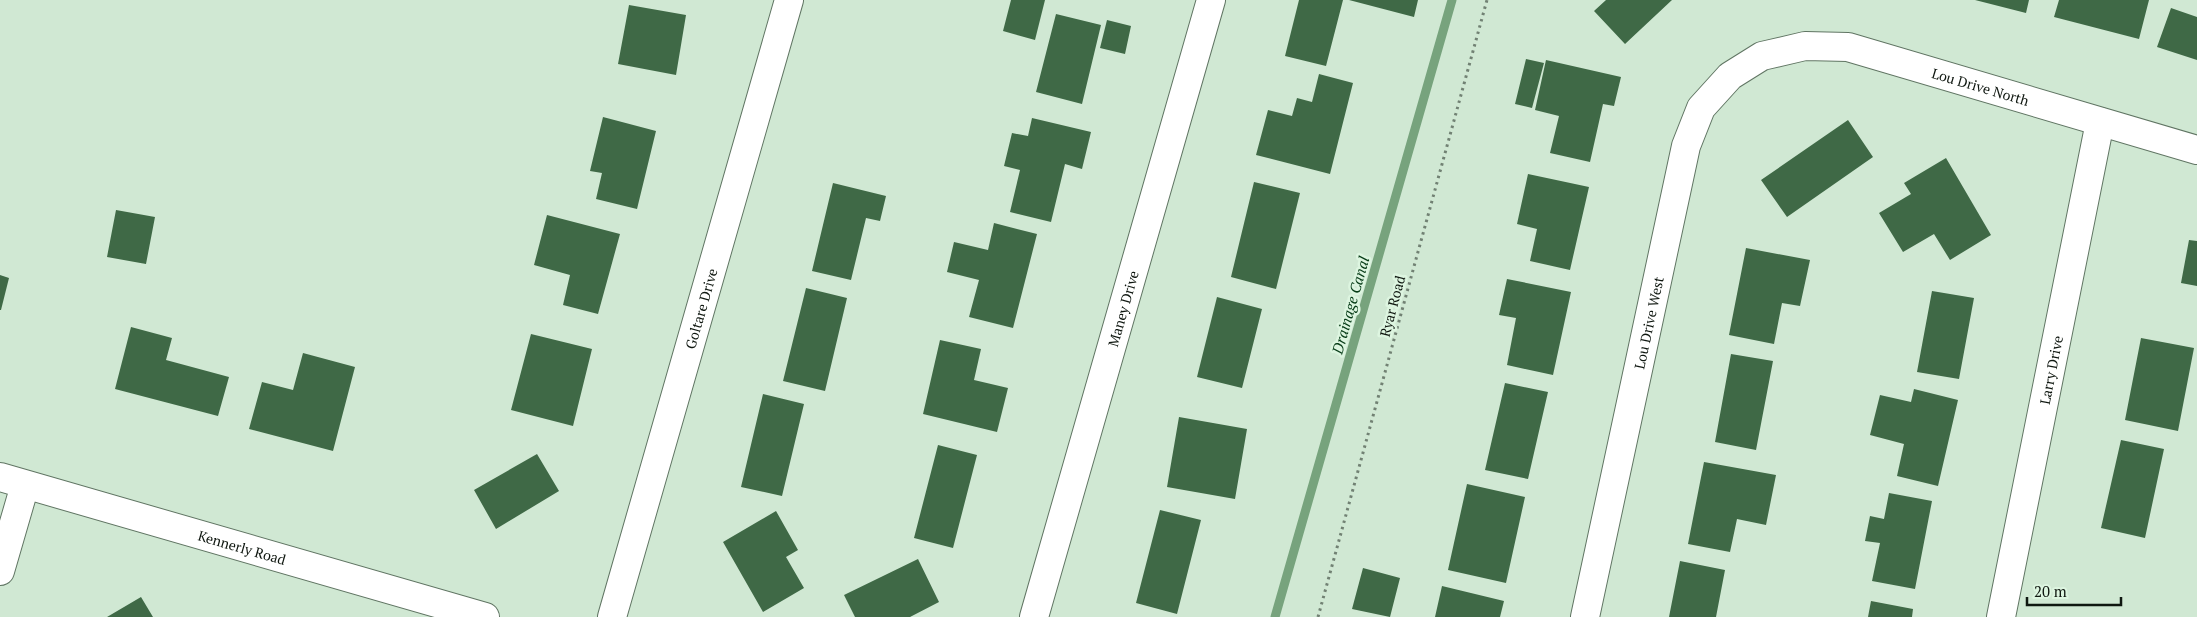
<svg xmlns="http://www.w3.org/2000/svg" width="2197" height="617" viewBox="0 0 2197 617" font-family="'PT Serif',serif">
	<rect width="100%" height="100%" fill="#d0e8d3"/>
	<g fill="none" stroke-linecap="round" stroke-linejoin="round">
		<path stroke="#77a37d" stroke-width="9" d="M1275 617 1452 0"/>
	</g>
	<path fill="#3f6946" d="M1011 0H1045L1035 40 1003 31Z
		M1299 0H1343L1326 66 1285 56Z
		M1349 0H1418L1414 17Z
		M1606 0H1672L1625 44 1594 11Z
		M1975 0H2029L2026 13Z
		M2059 0H2149L2139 39 2054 17Z
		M629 5 686 15 676 75 618 64Z
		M2171 8 2197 17V60L2157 47Z
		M1056 14 1101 25 1082 104 1036 92Z
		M1107 20 1131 26 1125 54 1100 48Z
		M1526 59 1544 63 1532 108 1515 104Z
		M1546 60 1621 77 1614 106 1603 104 1590 162 1550 153 1559 116 1535 110Z
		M1319 74 1353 83 1330 174 1256 155 1268 110 1292 116 1297 98 1312 102Z
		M603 117 656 131 637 209 596 199 602 173 590 171Z
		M1032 118 1091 132 1082 169 1065 164 1051 222 1010 212 1020 170 1004 166 1012 133 1028 136Z
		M1848 120 1873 157 1787 217 1761 180Z
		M1946 158 1991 235 1950 260 1934 234 1903 252 1879 213 1911 194 1904 183Z
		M1528 174 1589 187 1570 270 1530 261 1537 229 1517 224Z
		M1254 182 1300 193 1276 289 1231 277Z
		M833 183 886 196 880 221 866 218 851 280 812 271Z
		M116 210 155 217 146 264 107 257Z
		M547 215 620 234 598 314 563 305 570 275 534 265Z
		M994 223 1037 234 1013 328 969 317 979 280 947 272 954 242 988 250Z
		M2189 240 2197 241V286L2181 283Z
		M1746 248 1810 260 1800 306 1782 303 1774 344 1729 335Z
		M0 275 9 278 1 310H0Z
		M1507 279 1571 292 1553 375 1507 365 1516 318 1499 315Z
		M806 288 847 298 825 391 783 381Z
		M1932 291 1974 298 1959 379 1917 372Z
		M1217 297 1262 309 1242 388 1197 377Z
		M131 327 172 338 166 360 229 377 218 416 115 389Z
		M531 334 592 349 573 426 511 410Z
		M2141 338 2194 348 2178 431 2125 420Z
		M940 340 981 349 974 380 1008 388 997 432 923 414Z
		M303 353 355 367 333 451 249 429 262 382 293 390Z
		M1731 354 1773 361 1756 450 1715 442Z
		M1505 383 1548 392 1528 479 1485 470Z
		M1914 389 1958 400 1938 486 1897 476 1904 444 1870 435 1880 395 1911 402Z
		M763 394 804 404 782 496 741 487Z
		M1179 417 1247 429 1235 499 1167 487Z
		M2121 440 2164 449 2145 538 2101 528Z
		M938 445 977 455 953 548 914 538Z
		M537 454 559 491 496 529 474 490Z
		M1704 462 1776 475 1766 525 1737 519 1730 552 1688 544Z
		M1467 484 1525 497 1506 583 1448 570Z
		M1889 493 1932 501 1915 589 1872 581 1880 543 1865 541 1870 516 1884 519Z
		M1160 510 1201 520 1177 614 1136 603Z
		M776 511 798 550 786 557 804 588 763 612 723 542Z
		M918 559 939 602 910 617H855L844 595Z
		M1680 561 1725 570 1716 617H1669Z
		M1363 568 1400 578 1390 617 1352 609Z
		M1442 586 1504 601 1500 617H1435Z
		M141 597 153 617H107Z
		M1871 601 1913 609 1912 617H1868Z"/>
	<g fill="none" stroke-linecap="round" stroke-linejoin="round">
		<defs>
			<g id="minor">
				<path id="s1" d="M0 477 485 617"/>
				<path d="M0 571 25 485"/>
				<path id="s2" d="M612 617 789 0"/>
				<path id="s3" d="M1034 617 1211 0"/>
				<path id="s4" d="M1585 617 1686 146 1701 108 1730 76 1762 56 1805 46 1848 47 2197 150"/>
				<path id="s5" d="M2001 617 2100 122"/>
			</g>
		</defs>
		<use href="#minor" stroke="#607563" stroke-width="30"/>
		<path stroke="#718173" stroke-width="3" stroke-dasharray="2.5 4" stroke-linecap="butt" d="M1318 617 1487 0"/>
		<use href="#minor" stroke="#fff" stroke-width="28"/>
	</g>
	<g text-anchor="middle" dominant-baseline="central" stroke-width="5" stroke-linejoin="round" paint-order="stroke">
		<g font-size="14" fill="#0f1710" stroke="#ddf5e0">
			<text stroke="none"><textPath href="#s4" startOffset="829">Lou Drive North</textPath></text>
			<text transform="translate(1392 306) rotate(-75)">Ryar Road</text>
			<text stroke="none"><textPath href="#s2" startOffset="321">Goltare Drive</textPath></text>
			<text stroke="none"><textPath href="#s3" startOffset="321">Maney Drive</textPath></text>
			<text stroke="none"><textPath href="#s4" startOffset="301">Lou Drive West</textPath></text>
			<text stroke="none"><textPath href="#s5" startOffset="252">Larry Drive</textPath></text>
			<text stroke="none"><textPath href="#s1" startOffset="252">Kennerly Road</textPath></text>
		</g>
		<g font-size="15" font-style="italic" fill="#063b16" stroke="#ddf5e0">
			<text transform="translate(1350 305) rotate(-74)">Drainage Canal</text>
		</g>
	</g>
	<path d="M2027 597v8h94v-8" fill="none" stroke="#0f1710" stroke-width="2.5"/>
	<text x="2034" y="597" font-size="15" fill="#0f1710" stroke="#ddf5e0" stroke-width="4" paint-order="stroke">20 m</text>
</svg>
